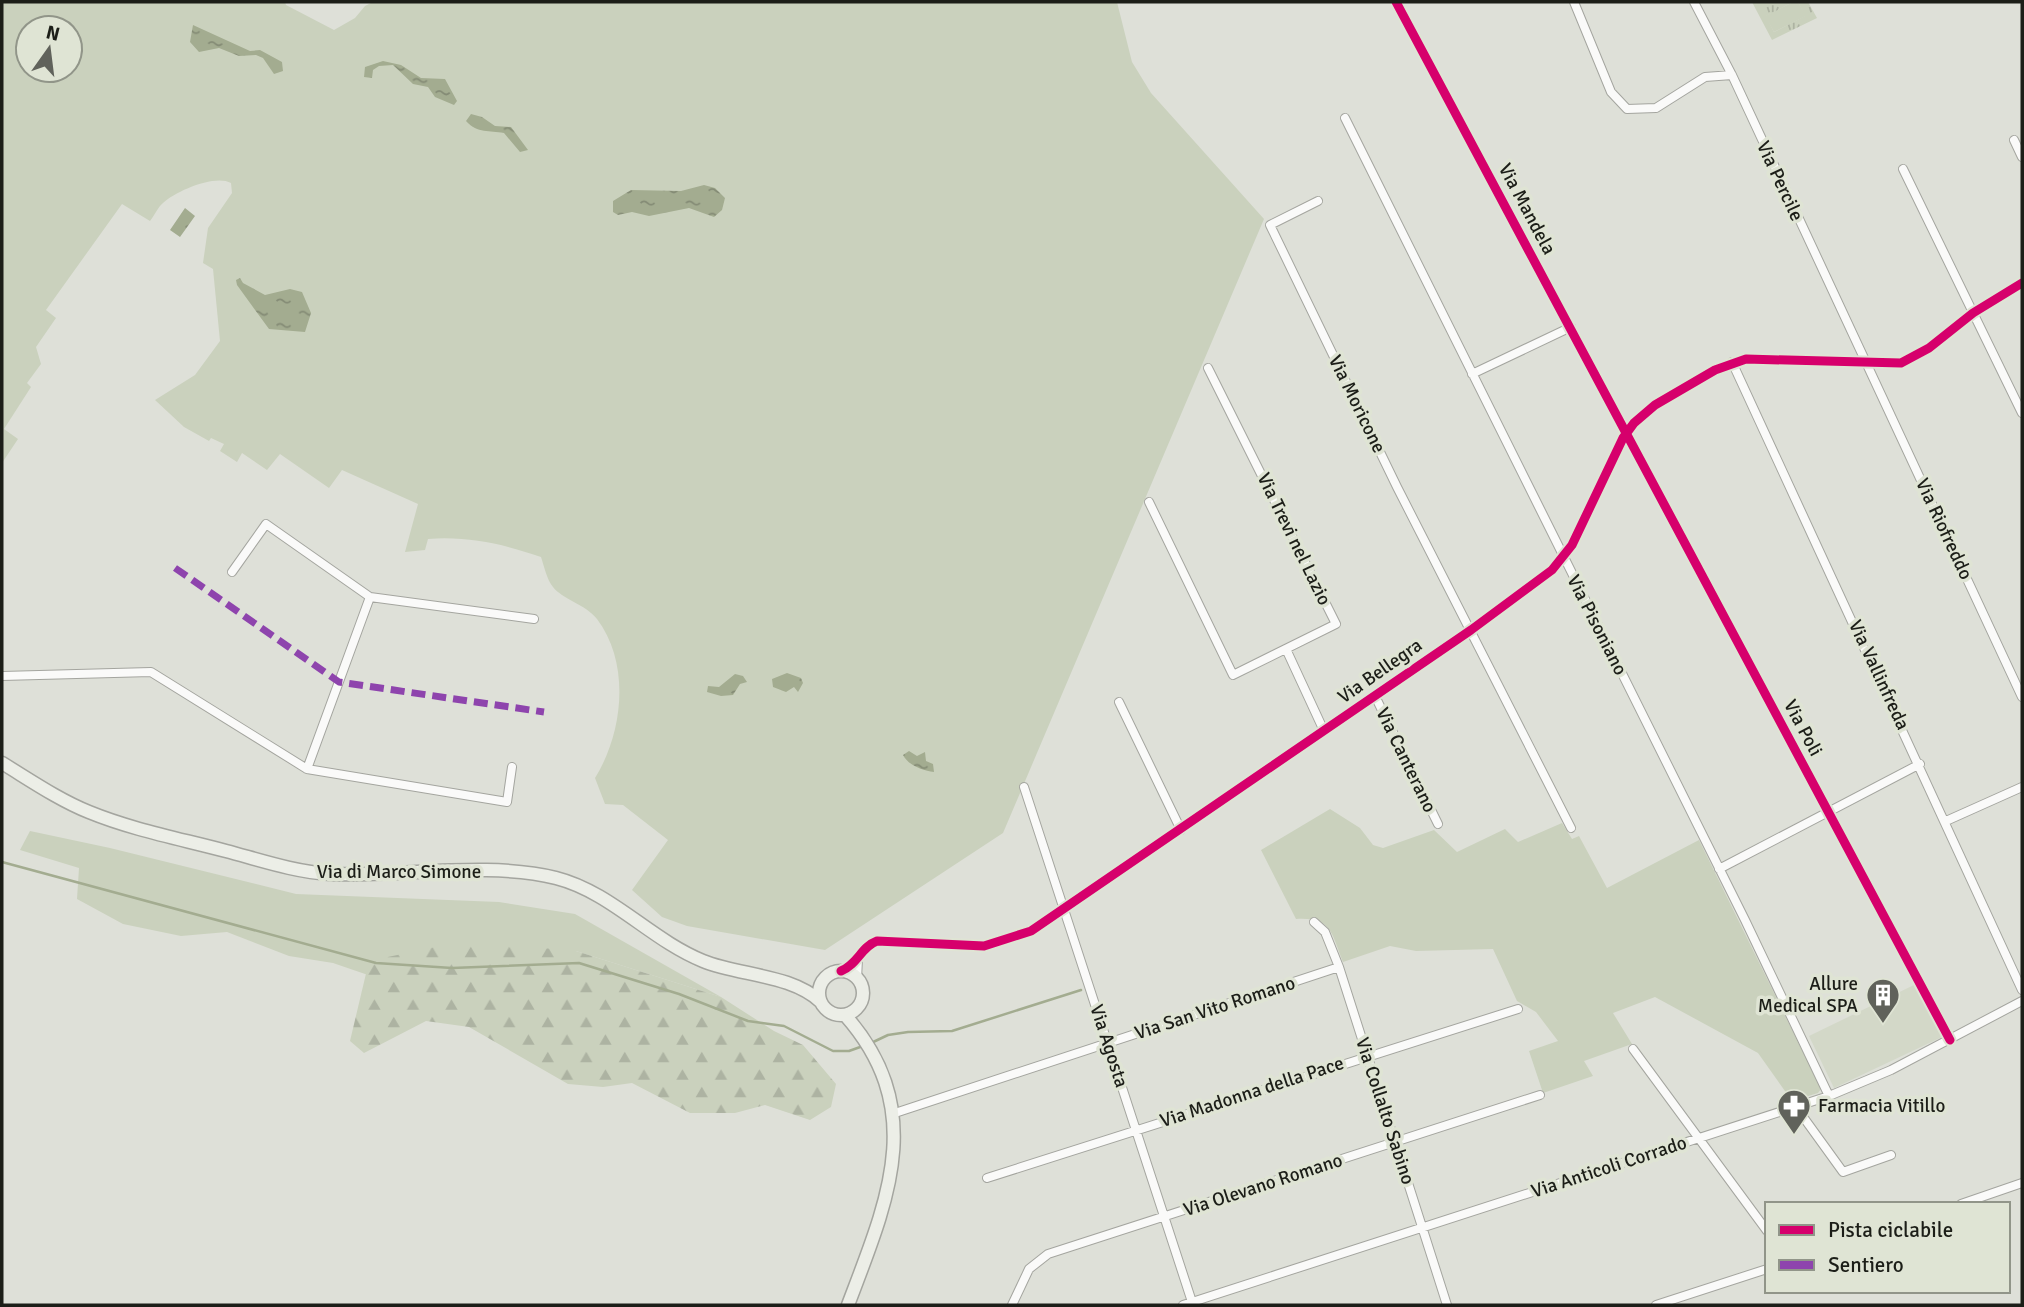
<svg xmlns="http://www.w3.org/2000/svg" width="2024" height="1307" viewBox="0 0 2024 1307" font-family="Signika,sans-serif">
	<defs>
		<pattern id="forest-firs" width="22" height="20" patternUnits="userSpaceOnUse" patternTransform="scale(1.75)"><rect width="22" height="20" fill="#cad1bd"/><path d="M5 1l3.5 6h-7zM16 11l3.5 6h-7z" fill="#adb3a2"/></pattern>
		<pattern id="park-tufts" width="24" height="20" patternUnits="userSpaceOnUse" patternTransform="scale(1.75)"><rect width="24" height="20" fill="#cad1bd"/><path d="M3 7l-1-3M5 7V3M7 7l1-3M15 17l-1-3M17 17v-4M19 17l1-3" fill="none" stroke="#adb3a2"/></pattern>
		<pattern id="water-ripples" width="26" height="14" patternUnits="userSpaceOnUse" patternTransform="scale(1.75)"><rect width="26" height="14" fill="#a3ac90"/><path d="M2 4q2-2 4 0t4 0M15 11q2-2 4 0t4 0" fill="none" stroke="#848b75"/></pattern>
	</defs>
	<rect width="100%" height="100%" fill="#dee0d8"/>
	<path fill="#d3d8c8" d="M1916 984 1942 1037 1834 1088 1809 1036Z"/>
	<path fill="#cad1bd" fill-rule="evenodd" d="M2 2H285L286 5 334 30 355 18 365 6 373 2H1117L1132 62 1151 93 1264 219 1003 833 825 950 687 926 662 917 632 890 668 840 623 805 605 804 595 778C623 733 631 664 597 619 585 604 562 599 553 587 547 580 544 566 541 557 503 544 468 536 428 539L425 550 405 552 418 504 342 470 329 488 280 454 267 470 242 453 237 462 220 451 224 444 211 438 209 441 184 427 155 400 195 375 220 341 213 269 203 263 208 228 232 193 231 183C215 174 176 191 163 203 158 207 154 216 150 221L122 204 46 310 56 318 36 347 41 364 27 383 31 387 4 429 18 439 2 463ZM28 28H70V70H28Z
		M1793 2H1798L1806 16 1774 32 1765 16Z
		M1330 809 1360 828 1373 845 1383 848 1434 830 1457 852 1505 829 1518 842 1562 823 1572 839 1579 836 1607 888 1699 840 1821 1089 1818 1093 1792 1101 1758 1053 1655 997 1613 1013 1632 1044 1584 1061 1593 1076 1543 1093 1529 1051 1558 1041 1536 1012 1517 1001 1493 949 1416 951 1390 946 1343 962C1331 932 1332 917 1296 919L1261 850Z
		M30 831 110 848 296 894 499 902 575 914 721 997 576 951 368 975 333 963 289 956 227 932 181 936 123 924 77 899 79 868 20 850Z"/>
	<path fill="url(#forest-firs)" d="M463 941 576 951 721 997 774 1031 803 1045 836 1084 831 1107 810 1120 765 1105 735 1113H690L632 1083 603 1087 568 1084 469 1027 426 1021 364 1053 350 1041 369 961Z"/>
	<path fill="url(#park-tufts)" d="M1752 2H1793L1766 16 1774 32 1805 16 1798 2H1808L1817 18 1772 40Z"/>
	<path fill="url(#water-ripples)" d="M193 25 250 51 260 50 282 62 283 71 274 74 263 58 256 55 239 56 219 48 199 52 190 42Z
		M383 61 401 65 421 78 445 79 457 101 454 105 435 97 428 87 413 84 393 65 379 66 373 70 372 78 364 77 365 67Z
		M471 114 482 117 495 126 511 127 528 150 520 152 504 133C489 130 478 134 466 121Z
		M704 185 715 188 725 198 722 210 714 217 689 208 649 216 632 212 618 215 613 212V201L631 190 681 191Z
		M185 208 195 216 180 237 170 230Z
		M240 278 243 283 265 295 290 289 302 292 311 313 305 332 269 329 237 285 236 280Z
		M787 673 801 678 803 683 798 692 794 687 786 692 773 687 772 679Z
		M735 674 743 676 747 682 740 684 733 695 721 696 707 692 708 686 719 687Z
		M909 751 917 756 925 752 926 761 933 764 934 772C922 770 909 766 903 755Z"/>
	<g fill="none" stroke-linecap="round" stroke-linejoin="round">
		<path stroke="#a3ac90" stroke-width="2.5" d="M2 862 376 963 452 968 579 963 679 994 748 1021 784 1026 833 1051H849L863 1046
			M869 1044 888 1035 908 1032 952 1031 1081 990"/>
		<defs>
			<path id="street" d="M1396 2 1950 1040
				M1574 2 1611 92 1627 109 1656 108 1705 77 1732 75
				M1694 2 1732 75 2022 697
				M1345 118 1745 920 1829 1096
				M2014 140 2022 157
				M1903 169 2022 413
				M1318 201 1270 225 1397 487 1571 828
				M1732 362 2022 990
				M1472 374 1571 327
				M1149 502 1233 675 1336 624 1208 368
				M370 597 534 619
				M1286 649 1324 731
				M2 676 151 672 307 769 370 597 266 524 232 572
				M1375 696 1438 824
				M1119 702 1181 830
				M307 769 507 802 512 767
				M1024 787 1193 1305
				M1946 821 2022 787
				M1719 869 1920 764
				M1314 922 1325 932 1339 967 1447 1305
				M841 971C858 964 861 947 877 941L984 946 1031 931 1471 630 1552 570 1572 545 1623 438 1634 423 1655 405 1715 370 1746 359 1901 363 1929 348 1973 313 2022 283
				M857 979 858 959
				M1633 1049 1767 1231
				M1796 1107 1843 1172 1891 1155
				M892 1114 1339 967
				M987 1178 1518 1009
				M1961 1204 2022 1183
				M1012 1305 1029 1269 1048 1254 1540 1095
				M1183 1305 1829 1096 1891 1070 2022 1001
				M1656 1305 1767 1269"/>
			<path id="secondary" d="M2 763C30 780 59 800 89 812 133 830 181 839 226 851 260 860 295 872 330 874 400 877 489 861 556 878 611 892 651 940 703 961 740 976 791 974 821 1002
				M819 993a22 22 0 1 1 44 0a22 22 0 1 1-44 0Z
				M845 1015C929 1110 887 1202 848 1305"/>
		</defs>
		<use href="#street" stroke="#a4a59f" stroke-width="10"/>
		<use href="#secondary" stroke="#a4a59f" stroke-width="15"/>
		<use href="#street" stroke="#fafaf9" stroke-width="8"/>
		<use href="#secondary" stroke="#eceee7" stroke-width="12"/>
		<path stroke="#8e44ad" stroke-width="7" stroke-dasharray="14 7" stroke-linecap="butt" d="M175 568 339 682 544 712"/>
		<defs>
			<path id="cycleway" d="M1396 2 1950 1040
				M841 971C858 964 861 947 877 941L984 946 1031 931 1471 630 1552 570 1572 545 1623 438 1634 423 1655 405 1715 370 1746 359 1901 363 1929 348 1973 313 2022 283"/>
		</defs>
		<use href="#cycleway" stroke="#dfe4d4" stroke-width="13"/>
		<use href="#cycleway" stroke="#d6006c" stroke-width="9"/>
	</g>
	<defs>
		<symbol id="building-pin" viewBox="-11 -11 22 30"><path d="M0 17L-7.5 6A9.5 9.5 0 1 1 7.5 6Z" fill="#60625b" stroke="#dfe4d4"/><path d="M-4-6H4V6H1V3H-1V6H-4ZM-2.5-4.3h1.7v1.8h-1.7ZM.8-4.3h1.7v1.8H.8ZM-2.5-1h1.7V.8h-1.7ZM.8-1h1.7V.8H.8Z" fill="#fff"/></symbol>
		<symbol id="pharmacy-pin" viewBox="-11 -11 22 30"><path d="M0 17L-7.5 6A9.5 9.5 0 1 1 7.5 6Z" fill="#60625b" stroke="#dfe4d4"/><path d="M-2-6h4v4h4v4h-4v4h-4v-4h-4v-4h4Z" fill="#fff"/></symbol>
	</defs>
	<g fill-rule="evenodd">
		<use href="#building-pin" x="1864" y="976" width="38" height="52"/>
		<use href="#pharmacy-pin" x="1775" y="1087" width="38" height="52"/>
	</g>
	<g text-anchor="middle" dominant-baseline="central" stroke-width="7" stroke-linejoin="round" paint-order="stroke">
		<g font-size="19" fill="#1c1e18" stroke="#dfe4d4">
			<text transform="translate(1780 181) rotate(65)">Via Percile</text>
			<text transform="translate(1527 209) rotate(62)">Via Mandela</text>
			<text transform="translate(1357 404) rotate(64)">Via Moricone</text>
			<text transform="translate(1944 529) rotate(65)">Via Riofreddo</text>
			<text transform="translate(1294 539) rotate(64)">Via Trevi nel Lazio</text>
			<text transform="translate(1597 625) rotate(63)">Via Pisoniano</text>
			<text transform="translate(1380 671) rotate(-35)">Via Bellegra</text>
			<text transform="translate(1879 675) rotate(65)">Via Vallinfreda</text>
			<text transform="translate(1803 728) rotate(62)">Via Poli</text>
			<text transform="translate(1406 760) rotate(64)">Via Canterano</text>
			<text x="399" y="872">Via di Marco Simone</text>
			<text transform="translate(1215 1008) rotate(-18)">Via San Vito Romano</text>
			<text transform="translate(1109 1046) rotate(72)">Via Agosta</text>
			<text transform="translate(1252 1092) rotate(-18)">Via Madonna della Pace</text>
			<text transform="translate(1385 1111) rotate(72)">Via Collalto Sabino</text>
			<text transform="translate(1609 1167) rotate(-18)">Via Anticoli Corrado</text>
			<text transform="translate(1263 1185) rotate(-18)">Via Olevano Romano</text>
		</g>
		<g font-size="19" fill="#1c1e18" stroke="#dfe4d4" text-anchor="end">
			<text x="1858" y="984">Allure<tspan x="1858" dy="22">Medical SPA</tspan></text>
			<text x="1818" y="1106" text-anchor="start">Farmacia Vitillo</text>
		</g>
	</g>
	<rect width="2024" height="1307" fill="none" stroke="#1c1e18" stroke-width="7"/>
	<rect x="1765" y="1202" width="245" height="91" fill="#dfe4d4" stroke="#919589" stroke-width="2"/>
	<rect x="1779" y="1225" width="35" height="10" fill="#d6006c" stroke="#919589" stroke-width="2"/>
	<text x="1828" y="1237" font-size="21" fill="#1c1e18">Pista ciclabile</text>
	<rect x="1779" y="1260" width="35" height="10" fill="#8e44ad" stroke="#919589" stroke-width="2"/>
	<text x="1828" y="1272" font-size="21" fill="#1c1e18">Sentiero</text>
	<g transform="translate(49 49) rotate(14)"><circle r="33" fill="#dfe4d4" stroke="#919589" stroke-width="2"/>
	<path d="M0-5L12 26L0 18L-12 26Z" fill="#60625b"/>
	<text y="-10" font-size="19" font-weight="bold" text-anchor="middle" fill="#1c1e18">N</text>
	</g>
</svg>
